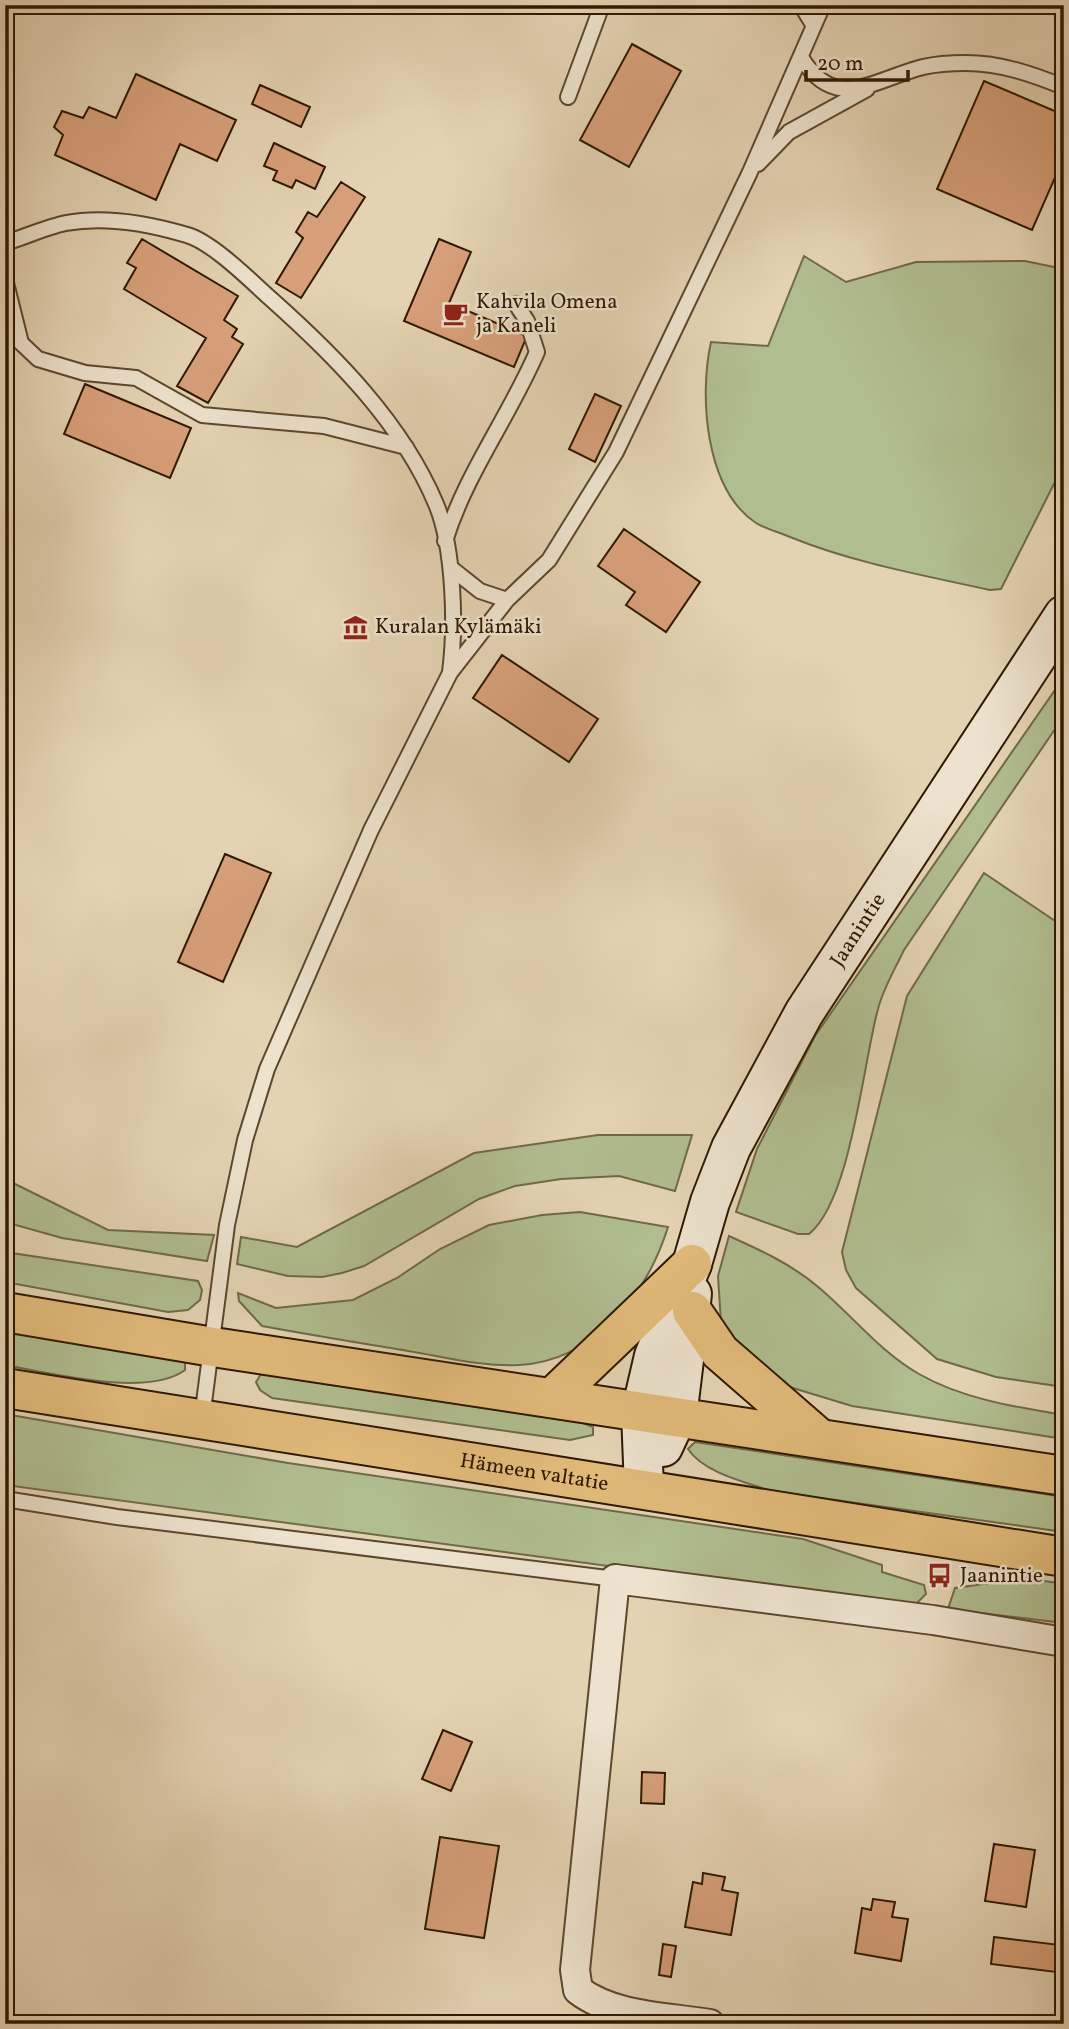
<svg xmlns="http://www.w3.org/2000/svg" width="1069" height="2029" viewBox="0 0 1069 2029" font-family="Vollkorn,serif">
	<rect width="100%" height="100%" fill="#e4d3b3"/>
	<filter id="stains"><feTurbulence type="fractalNoise" baseFrequency=".00286" numOctaves="4"/><feColorMatrix values="0 0 0 0 .2 0 0 0 0 .09 0 0 0 0 .02 0 0 0 .5 -.17"/></filter>
	<radialGradient id="worn" r=".72"><stop offset=".6" stop-color="#630" stop-opacity="0"/><stop offset="1" stop-color="#630" stop-opacity=".3"/></radialGradient>
	<path fill="#b0bd8f" stroke="#6f6a48" stroke-width="2" d="M804 256 846 282 916 262 1025 261 1064 269V464L1001 589 990 590C922 575 854 563 790 537 779 532 765 529 756 523 705 489 699 396 711 342L768 346Z
		M1064 677V716L904 950C895 969 883 989 878 1009 863 1063 851 1200 809 1234H798L736 1212 757 1149 815 1036Z
		M984 873 1064 927V1387L996 1377 937 1359 856 1288 846 1270 842 1252 907 996Z
		M598 1135H692L675 1191 619 1176 561 1179 515 1186 479 1199 364 1266 342 1273 322 1277 288 1276 237 1264 241 1237 297 1247 474 1153Z
		M5 1179 108 1230 214 1235 207 1261 62 1238 5 1222Z
		M580 1212 668 1227C647 1294 595 1361 519 1365 482 1367 445 1357 408 1351 360 1343 311 1335 262 1326L239 1301 238 1293 276 1308 353 1300 397 1278 440 1249 489 1225 542 1215Z
		M729 1236C760 1250 791 1264 817 1286 852 1315 880 1352 919 1374 963 1399 1015 1407 1064 1415V1439L852 1406 783 1385 759 1369 721 1323 718 1276Z
		M5 1252 198 1281 202 1290 200 1300 188 1310 168 1312 5 1282Z
		M5 1330 185 1360V1370C148 1398 49 1373 5 1365Z
		M261 1374 583 1423 593 1427V1435L570 1440 272 1398 260 1390 256 1382Z
		M5 1414 288 1463 803 1539 882 1565V1572L924 1585 926 1594 915 1605 906 1606 5 1485Z
		M695 1442 1064 1497V1532L771 1491C745 1482 704 1473 688 1449Z
		M1026 1578 1064 1584V1623L948 1609 955 1588Z"/>
	<path fill="#d8a07a" stroke="#2e1802" stroke-width="2" d="M632 44 681 71 629 167 580 140Z
		M136 74 236 120 217 161 180 144 156 200 55 155 63 135 54 127 62 111 83 118 89 107 116 118Z
		M984 81 1064 115V157L1032 230 937 189Z
		M260 85 310 107 301 127 252 104Z
		M274 143 325 167 315 189 296 180 292 188 273 180 277 171 264 166Z
		M341 182 365 197 301 298 276 283 303 238 296 232 308 212 317 217Z
		M142 239 238 296 224 320 237 329 232 337 243 344 208 403 177 386 206 338 124 289 136 268 127 263Z
		M439 239 471 252 449 303 527 336 514 367 404 321Z
		M85 384 191 428 170 478 64 434Z
		M595 394 621 406 595 462 569 449Z
		M624 529 700 582 666 632 626 605 635 592 598 566Z
		M502 655 598 719 569 762 473 698Z
		M225 854 271 873 223 982 178 962Z
		M443 1730 472 1742 451 1791 422 1779Z
		M642 1772 665 1773 664 1804 641 1803Z
		M440 1837 499 1846 484 1938 425 1929Z
		M994 1844 1035 1850 1026 1907 985 1901Z
		M703 1873 725 1877 722 1890 738 1893 731 1935 685 1927 693 1882 702 1884Z
		M873 1899 895 1902 892 1917 908 1919 901 1961 855 1953 862 1908 871 1910Z
		M994 1937 1060 1945 1056 1972 991 1964Z
		M663 1944 676 1946 671 1977 659 1975Z"/>
	<g fill="none" stroke-linecap="round" stroke-linejoin="round">
		<defs>
			<path id="lane" d="M801 5 814 26
				M801 57C835 114 875 79 923 67 936 64 953 63 966 63 1000 63 1032 74 1064 87
				M568 97 602 5
				M758 164 789 132 867 89
				M5 243C25 237 46 227 66 223 104 216 150 224 187 235 212 242 251 281 271 299 335 356 402 423 436 504 454 547 456 626 450 672
				M5 279 21 343 38 359 85 373 136 378 202 415 324 426 406 447
				M445 541C466 473 509 417 537 352L527 321 516 304
				M451 568 480 591 507 600
				M202 1418 227 1225 245 1140 267 1069 371 830 450 673 507 600 549 560 616 452 750 172 823 5
				M5 1499 117 1517 615 1579"/>
			<path id="street" d="M710 2024C667 2017 613 2017 578 1990L575 1970 615 1579 933 1620 1064 1642"/>
			<g id="secondary">
				<path d="M663 1447 677 1417 692 1294"/>
				<path id="s1" d="M644 1489 641 1412 654 1356 692 1264 710 1202 731 1148 804 1013 1064 615"/>
			</g>
			<g id="highway">
				<path d="M692 1311 720 1352 819 1438"/>
				<path d="M5 1312 213 1347 1064 1476"/>
				<path id="s2" d="M5 1388 1064 1557"/>
				<path d="M552 1398 692 1264"/>
			</g>
		</defs>
		<use href="#lane" stroke="#5c472e" stroke-width="18"/>
		<use href="#street" stroke="#5c472e" stroke-width="32"/>
		<use href="#secondary" stroke="#2e1802" stroke-width="42"/>
		<use href="#highway" stroke="#2e1802" stroke-width="42"/>
		<use href="#lane" stroke="#ede2ce" stroke-width="14"/>
		<use href="#street" stroke="#ede2ce" stroke-width="28"/>
		<use href="#secondary" stroke="#ede2ce" stroke-width="38"/>
		<use href="#highway" stroke="#e2ba7a" stroke-width="38"/>
	</g>
	<defs>
		<symbol id="cafe-bare" viewBox="-9 -9 18 18"><path d="M-5.5-4.5H6V0H3Q3 3.5 0 3.5H-2.5Q-5.5 3.5-5.5 0ZM3-3.2v2h1.7v-2ZM-6 4.5H4V6H-6Z" fill="#8f2418" stroke="#ede2ce" stroke-width="2.5" paint-order="stroke"/></symbol>
		<symbol id="museum-bare" viewBox="-9 -9 18 18"><path d="M0-6L6-3V-2H-6V-3ZM-5-1h2V3h-2ZM-1-1h2V3h-2ZM3-1h2V3H3ZM-6 4H6V6H-6Z" fill="#8f2418" stroke="#ede2ce" stroke-width="2.5" paint-order="stroke"/></symbol>
		<symbol id="bus-bare" viewBox="-9 -9 18 18"><path d="M-5-6H5V4H4V6H2V4H-2V6H-4V4H-5ZM-3.5-4V0h7V-4ZM-3.5 1.2v1.5H-2V1.2ZM2 1.2v1.5H3.5V1.2Z" fill="#8f2418" stroke="#ede2ce" stroke-width="2.5" paint-order="stroke"/></symbol>
	</defs>
	<g fill-rule="evenodd">
		<use href="#cafe-bare" x="438" y="296" width="35" height="35"/>
		<use href="#museum-bare" x="338" y="610" width="35" height="35"/>
		<use href="#bus-bare" x="922" y="1558" width="35" height="35"/>
	</g>
	<g text-anchor="middle" dominant-baseline="central" stroke-width="5" stroke-linejoin="round" paint-order="stroke">
		<g font-size="21" fill="#2e1802" stroke="#ede2ce" text-anchor="start">
			<text x="476" y="302">Kahvila Omena<tspan x="476" dy="24">ja Kaneli</tspan></text>
			<text x="375" y="627">Kuralan Kylämäki</text>
			<text x="960" y="1576">Jaanintie</text>
		</g>
		<g font-size="21" fill="#2e1802" stroke="#ede2ce">
			<text stroke="none"><textPath href="#s1" startOffset="609">Jaanintie</textPath></text>
			<text stroke="none"><textPath href="#s2" startOffset="536">Hämeen valtatie</textPath></text>
		</g>
	</g>
	<rect width="1069" height="2029" fill="none" stroke="#e4d3b3" stroke-width="28"/>
	<rect x="7" y="7" width="1055" height="2015" fill="none" stroke="#2e1802" stroke-width="3.5"/>
	<rect x="14" y="14" width="1041" height="2001" fill="none" stroke="#2e1802" stroke-width="2"/>
	<path d="M806 70v10h102v-10" fill="none" stroke="#2e1802" stroke-width="3.5"/>
	<text x="817" y="70" font-size="21" fill="#2e1802" stroke="#ede2ce" stroke-width="5" paint-order="stroke">20 m</text>
	<rect width="100%" height="100%" filter="url(#stains)"/>
	<rect width="100%" height="100%" fill="url(#worn)"/>
</svg>
